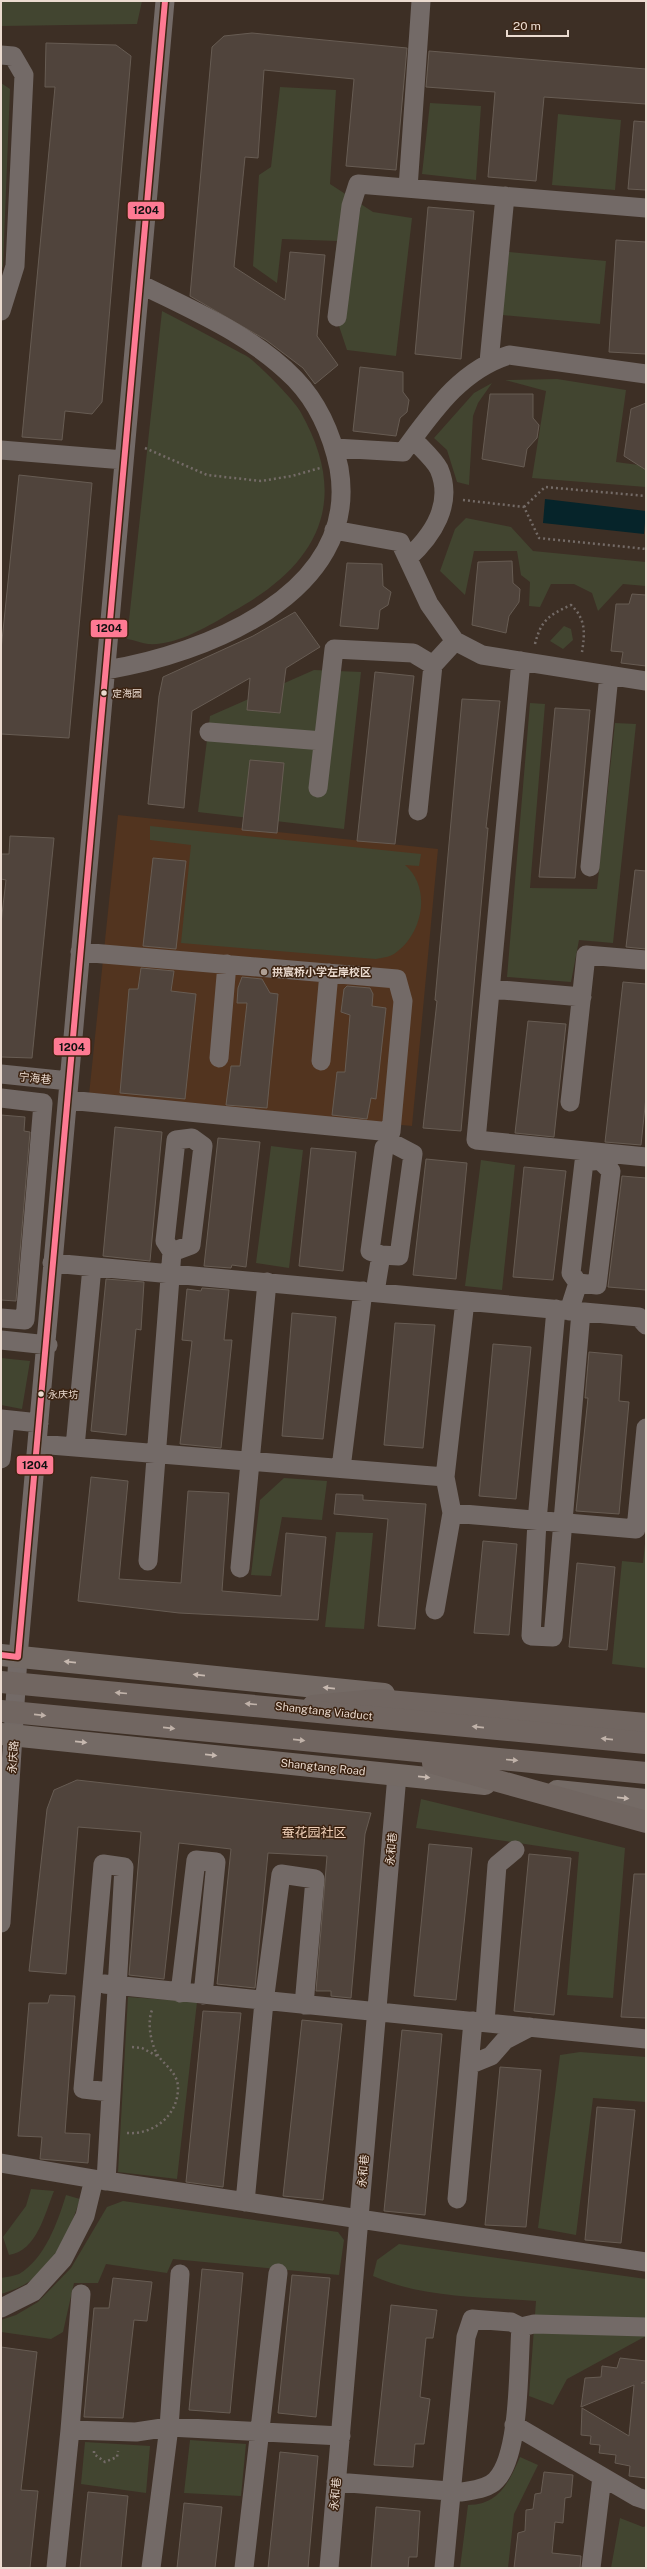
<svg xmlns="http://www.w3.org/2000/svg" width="647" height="2569" viewBox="0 0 647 2569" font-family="'Public Sans','Noto Sans SC',sans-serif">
	<rect width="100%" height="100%" fill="#3d2f25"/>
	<path fill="#52341f" d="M118 815 438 849 412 1126 89 1095Z"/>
	<path fill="#424530" d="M1 1H142L137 24 1 26Z
		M1 83 10 89 3 266 1 272Z
		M280 87 336 90 330 184 373 212 412 218 396 356 347 350 330 299 337 241 282 239 277 283 253 266 259 175 271 167Z
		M430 103 481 106 476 180 422 174Z
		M558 114 621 120 615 190 552 185Z
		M509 252 606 261 600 324 502 315Z
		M162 311C184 322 205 334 226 345 234 350 245 354 252 360 265 371 292 398 300 411 352 502 318 565 232 612 209 626 176 646 148 644 141 643 134 640 127 639Z
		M557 379 626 390 616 462 646 466V487L532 478 546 391 505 380Z
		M492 383 478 403 473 416 469 485 457 482 447 450 434 438 474 393Z
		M466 518 511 527 533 551 646 562V586L623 584 598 611 592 593 574 584H551L540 607 529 606 530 582 521 575 517 551H474L465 595 440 571 455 529Z
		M564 626 571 629 573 640 563 649 550 641Z
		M314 670 361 672 344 829 198 812 210 716Z
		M530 703 545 704 530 888 597 889 615 723 636 724 613 943 579 940 571 982 507 977Z
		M150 826 421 854 419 866 405 865C432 888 423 935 394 954 389 957 381 958 376 959L181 943 191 845 150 840Z
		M271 1146 303 1150 289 1268 256 1263Z
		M481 1160 515 1165 502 1290 465 1286Z
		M1 1358 30 1361 22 1409 1 1405Z
		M284 1478 327 1481 322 1520 282 1517 271 1576 251 1575 260 1500Z
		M336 1532 373 1533 364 1629 325 1627Z
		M646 1534V1668L612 1664 622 1561 643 1563Z
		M421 1799 625 1848 613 1998 567 1995 579 1852 416 1828Z
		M128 1997 197 2002 177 2179 118 2172Z
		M580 2052 646 2057V2102L593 2098 576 2235 538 2228 560 2055Z
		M31 2189 54 2191C45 2213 37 2251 9 2255L3 2237 26 2206Z
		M66 2195 80 2199C65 2244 51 2280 1 2294V2278C6 2277 14 2276 19 2274 45 2259 58 2221 66 2195Z
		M123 2201 338 2232 344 2240 339 2275 173 2259 167 2273 106 2264 98 2283H74L63 2332 51 2339 1 2332V2320L16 2315 38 2302 71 2268 107 2207Z
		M399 2244 646 2279V2336L567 2379 553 2405 529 2396 536 2301C484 2297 421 2298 373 2276L377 2260Z
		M190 2440 246 2444 241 2496 184 2493Z
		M85 2442 150 2446 146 2493 81 2484Z
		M520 2457 538 2465 514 2514 508 2568H460L468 2505C499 2505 509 2482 520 2457Z
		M620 2518 643 2527 646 2526V2568H611Z"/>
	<path fill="#06242a" d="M545 499 646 511 644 534 543 523Z"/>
	<path fill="#50443c" stroke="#675c53" d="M252 33 407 48 396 170 346 166 354 79 264 70 258 158 245 157 234 267 285 300 290 252 325 255 317 336 338 365 315 384 303 368 266 340 190 296 212 47 224 36Z
		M46 43 116 45 131 56 102 402 92 414 65 411 62 440 22 437 55 87H45Z
		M429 51 646 69V104L544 97 536 181 488 177 495 92 426 87Z
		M634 121 646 122V190L628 189Z
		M428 207 474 211 461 359 415 354Z
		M616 240 646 242V354L609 352Z
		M360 367 403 372V392L409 400 407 412 400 418 396 436 353 431Z
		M490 394H533V418L539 425 537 438 527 449 524 467 482 459Z
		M646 403V470L624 456 631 409Z
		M19 475 92 483 69 738 1 734V650Z
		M512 561 513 583 520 589 519 602 509 616 506 633 472 625 478 562Z
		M347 563 382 564 383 586 391 592 388 605 380 610 378 629 340 626Z
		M632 594 646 595V666L621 663 623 652 611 651 616 604H629Z
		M295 612 320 647 286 668 280 713 247 710 250 678 192 711 184 808 148 804 159 696 163 677 253 636Z
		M375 672 414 676 395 844 357 841Z
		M462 699 500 701 486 828H488L461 1131 423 1128 437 1001 435 1000Z
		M555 708 590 710 575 878 539 877Z
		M250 760 284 763 277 833 242 830Z
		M10 836 54 838 32 1058 1 1057V923L6 880 1 879V854H9Z
		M153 858 186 861 176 949 143 946Z
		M635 870 646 871V949L626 947Z
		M141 968 174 971 171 991 196 994 185 1099 120 1093 129 989H138Z
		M242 977 262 979 270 993 278 994 267 1108 226 1105 231 1066H240L247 1003H237L238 988Z
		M623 982 646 984V1097L641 1145 605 1142Z
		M347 986 370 988 373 994 372 1006 386 1008 376 1099 371 1098 367 1119 332 1115 337 1072H345L350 1015 341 1012 344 989Z
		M528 1021 566 1024 554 1137 515 1133Z
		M1 1115 25 1117 24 1131 30 1132 16 1301 1 1300Z
		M115 1127 162 1132 150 1261 103 1256Z
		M218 1138 260 1142 246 1267 232 1265 231 1268 204 1266Z
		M311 1148 356 1152 343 1271 299 1266Z
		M426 1159 467 1163 456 1279 413 1275Z
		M524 1167 566 1171 553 1280 513 1277Z
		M622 1176 646 1178V1290L608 1287Z
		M106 1279 144 1282 141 1330 136 1329 126 1435 91 1431Z
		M202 1288 229 1290 224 1340H232L221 1448 180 1444 192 1341 182 1340 187 1289 201 1291Z
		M292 1313 336 1317 323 1439 282 1436Z
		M395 1323 435 1325 423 1448 384 1445Z
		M493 1344 531 1347 516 1499 479 1496Z
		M589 1352 622 1355 619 1401 629 1402 619 1514 576 1511 588 1398H585Z
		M91 1477 128 1481 119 1579 181 1583 188 1491 229 1493 222 1591 281 1596 286 1533 326 1537 318 1620 179 1613 78 1601Z
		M336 1494 363 1495V1500L426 1504 415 1629 378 1626 388 1519 334 1514Z
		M483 1541 517 1544 509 1635 474 1633Z
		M577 1563 615 1567 607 1650 569 1647Z
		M77 1780 371 1813 365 1834 351 1998 331 1996V1991H316L327 1856 268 1853 255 1988 217 1984 231 1849 179 1843 164 1979 129 1975 141 1832 78 1827 66 1974 29 1971 47 1809 54 1790Z
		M429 1844 472 1848 456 2000 414 1996Z
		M529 1854 571 1858 554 2015 514 2011Z
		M634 1874H646V2018L621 2017Z
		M50 1995 75 1996 65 2133 90 2134 88 2163 40 2159 42 2137 18 2136 29 2003H48Z
		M203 2011 241 2013 223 2187 186 2182Z
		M302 2020 342 2024 323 2200 283 2196Z
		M402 2030 442 2034 425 2215 384 2211Z
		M500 2067 541 2070 526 2227 485 2225Z
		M597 2107 635 2110 621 2243 585 2240Z
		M202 2269 243 2273 230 2413 189 2410Z
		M292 2275 330 2278 316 2417 278 2413Z
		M113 2278 152 2282 147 2321 134 2320 123 2418 84 2417 94 2308H109Z
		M391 2305 437 2310 433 2338H426L420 2397 430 2399 424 2444H415L413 2467 374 2465Z
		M1 2347 37 2352 21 2490 38 2491 30 2568H1Z
		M620 2358 646 2361V2381L641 2383H646V2478L629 2476 630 2466 615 2463 616 2455 599 2453 600 2445 590 2444 591 2436 581 2435 582 2408 629 2436 634 2385 581 2407 585 2378 601 2377 602 2366 617 2368Z
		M280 2452 318 2456 308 2568H268Z
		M544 2472 573 2475 571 2497 565 2498 563 2523 555 2522 552 2553 581 2556 580 2568H514L518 2533 525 2531 526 2510 533 2509 535 2494 541 2493Z
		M88 2492 128 2496 121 2568H80Z
		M184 2503 222 2507 215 2568H177Z
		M376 2507 420 2511 417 2557H409L408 2568H371Z"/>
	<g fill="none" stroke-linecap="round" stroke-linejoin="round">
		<path stroke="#746b67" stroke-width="2.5" stroke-dasharray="2 3" stroke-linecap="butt" d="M145 448 207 475 261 481 292 476 320 468
			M463 500 524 507 539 538 646 549
			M524 507 545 487 646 496
			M535 644C541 620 549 615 571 605 586 619 585 633 582 652
			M132 2047 142 2048 159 2057
			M127 2133C153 2135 178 2116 178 2088 178 2074 167 2067 159 2057 151 2046 146 2021 153 2008
			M94 2451V2454L105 2462 117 2457 118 2451"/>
		<path stroke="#736a67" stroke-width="19" d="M1 55 13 56 24 75 15 266 1 311
			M408 188 421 1
			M337 317 351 206 358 184 646 208
			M489 362 505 196
			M335 448 403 452C432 413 460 370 509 355L646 374
			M1 450 124 460
			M334 530 400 542 429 604 455 641 482 655 646 681
			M408 558C432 536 454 504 439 469 434 459 421 448 413 439
			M521 661 476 1140 646 1157
			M106 670C204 654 361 594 339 468 332 435 319 404 295 379 252 335 194 311 140 284
			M209 732 323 741
			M318 788 334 649 413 653 433 665
			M418 811 433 665 455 641
			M590 867 609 675
			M491 989 582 997
			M219 1058 227 964
			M321 1061 329 973
			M1 1074 69 1081
			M1 1098 43 1103 25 1320 1 1318
			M68 1100 391 1132 403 1001 397 979 80 952
			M570 1102 586 955 646 960
			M52 1263 639 1317 646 1325
			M375 1292 381 1255 399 1256 413 1154 394 1144 384 1148 370 1251 381 1255
			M556 1309 537 1521 531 1636 553 1637 581 1312
			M569 1311 578 1283 571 1273 584 1162 600 1160 611 1171 597 1285 578 1283
			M1 1340 48 1345
			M1 1419 39 1423
			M38 1444 445 1477
			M75 1447 92 1267
			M1 1459 5 1420
			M341 1468 363 1291
			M452 1513 636 1529 646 1428
			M148 1561 172 1252 165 1241 176 1140 192 1138 203 1146 191 1245 172 1252
			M240 1568 267 1282
			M435 1610 452 1513 445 1477 465 1301
			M1 1923 18 1657 165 1
			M104 1984 646 2039
			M180 1993 196 1860 216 1862 203 1995
			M485 2022 497 1865 515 1850
			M469 2065 491 2056 505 2040 530 2027
			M1 2163 94 2179 646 2262
			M106 2181 124 1867 103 1864 83 2089 110 2092
			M457 2199 473 2021
			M245 2202 264 2002 281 1874 315 1879 304 2005
			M1 2308 33 2292 63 2259 85 2216 94 2179
			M514 2425 637 2497 646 2500
			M70 2430 136 2432 169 2427 341 2436
			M336 2482 462 2492C473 2490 488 2489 496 2480 521 2454 518 2364 521 2327
			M56 2568 70 2430 81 2294
			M151 2568 169 2427 180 2274
			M244 2568 278 2273
			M329 2568 397 1775
			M444 2568 466 2337 472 2319 511 2322 521 2327 534 2324 646 2327
			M591 2568 602 2477"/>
		<path stroke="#746a65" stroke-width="22" d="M1 1655 384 1694
			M1 1734 485 1784
			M557 1791 646 1800"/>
		<path stroke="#716661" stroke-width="22" d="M313 1706 377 1700 646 1724"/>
		<path stroke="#716661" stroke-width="22" d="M1 1682 646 1743
			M1 1711 646 1773
			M433 1763 646 1822"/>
		<defs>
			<path id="bus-1" d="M1 1655 18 1657 165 1"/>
		</defs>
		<use href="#bus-1" stroke="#3c2311" stroke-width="9"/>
		<use href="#bus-1" stroke="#fe7a93" stroke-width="6"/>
	</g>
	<defs><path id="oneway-solid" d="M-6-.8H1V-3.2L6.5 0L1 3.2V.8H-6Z"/></defs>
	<g fill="#c7b9b0">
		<use href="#oneway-solid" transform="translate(70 1662) rotate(-174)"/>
		<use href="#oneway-solid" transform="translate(199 1675) rotate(-174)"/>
		<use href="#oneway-solid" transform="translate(329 1688) rotate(-174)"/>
		<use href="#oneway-solid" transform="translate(81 1742) rotate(6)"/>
		<use href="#oneway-solid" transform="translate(211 1755) rotate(6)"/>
		<use href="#oneway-solid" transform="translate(424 1777) rotate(6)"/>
		<use href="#oneway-solid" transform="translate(623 1798) rotate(6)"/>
	</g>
	<g fill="#c0b2a9">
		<use href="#oneway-solid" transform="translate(121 1693) rotate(-175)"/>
		<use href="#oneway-solid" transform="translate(251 1704) rotate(-175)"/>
		<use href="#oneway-solid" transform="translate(40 1715) rotate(6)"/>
		<use href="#oneway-solid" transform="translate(478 1727) rotate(-174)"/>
		<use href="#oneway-solid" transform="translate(169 1728) rotate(6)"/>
		<use href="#oneway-solid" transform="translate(607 1739) rotate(-174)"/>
		<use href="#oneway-solid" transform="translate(299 1740) rotate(6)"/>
		<use href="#oneway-solid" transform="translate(512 1760) rotate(5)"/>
	</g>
	<g fill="#ebdbd0" stroke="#3c2311" stroke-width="1.5">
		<circle cx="104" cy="693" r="3.5"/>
		<circle cx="41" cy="1394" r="3.5"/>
	</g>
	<circle fill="#ae9f94" stroke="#3c2311" stroke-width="1.5" cx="264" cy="972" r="4"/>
	<g text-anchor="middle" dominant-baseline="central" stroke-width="3" stroke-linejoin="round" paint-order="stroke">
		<g font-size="10" fill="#ebdbd0" stroke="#3c2311" text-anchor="start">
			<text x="112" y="693">定海园</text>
			<text x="48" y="1394">永庆坊</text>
		</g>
		<g font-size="11" font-weight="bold" fill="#ebdbd0" stroke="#3c2311" text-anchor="start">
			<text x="272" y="972">拱宸桥小学左岸校区</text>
		</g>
		<g font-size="11" fill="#ebdbd0" stroke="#3c2311">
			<text transform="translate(35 1078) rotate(6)">宁海巷</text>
			<text transform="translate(324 1711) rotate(6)">Shangtang Viaduct</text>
			<text transform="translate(13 1757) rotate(-86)">永庆路</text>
			<text transform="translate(323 1767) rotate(6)">Shangtang Road</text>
			<text transform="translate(391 1849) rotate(-85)">永和巷</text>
			<text transform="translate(363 2171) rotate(-85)">永和巷</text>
			<text transform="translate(335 2494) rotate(-85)">永和巷</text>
		</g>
		<g font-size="13" fill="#efcfb8" stroke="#3c2311">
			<text x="314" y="1832">蚕花园社区</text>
		</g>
	</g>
	<g stroke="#3c2311" stroke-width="1.5">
		<rect x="127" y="201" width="38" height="19" rx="4" fill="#fe7a93"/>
		<rect x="90" y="619" width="38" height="19" rx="4" fill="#fe7a93"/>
		<rect x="53" y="1037" width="38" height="19" rx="4" fill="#fe7a93"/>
		<rect x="16" y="1455" width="38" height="20" rx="4" fill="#fe7a93"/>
	</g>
	<g font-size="11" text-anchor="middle" font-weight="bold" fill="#111">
		<text x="146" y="214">1204</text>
		<text x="109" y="632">1204</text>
		<text x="72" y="1051">1204</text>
		<text x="35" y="1469">1204</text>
	</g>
	<rect width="647" height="2569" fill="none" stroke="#ebdbd0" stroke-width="4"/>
	<path d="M507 30v6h61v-6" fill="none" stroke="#ebdbd0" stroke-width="2"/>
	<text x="513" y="30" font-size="12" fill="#ebdbd0" stroke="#3c2311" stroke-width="3" paint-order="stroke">20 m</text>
</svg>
